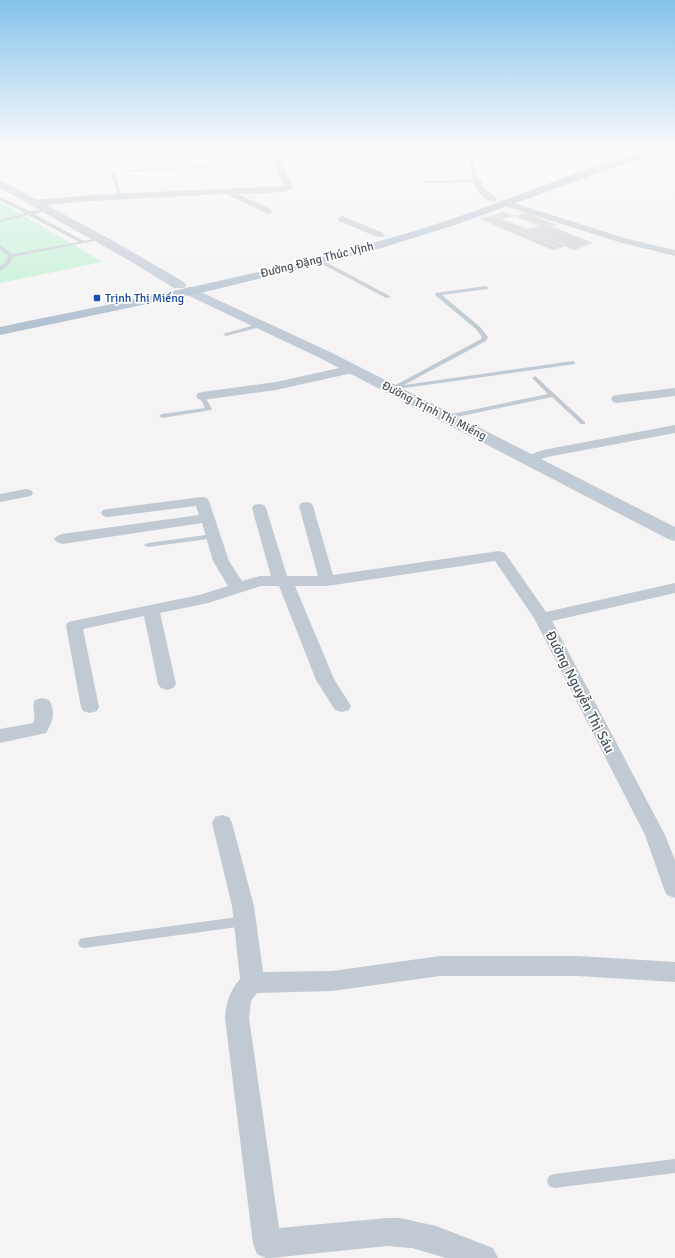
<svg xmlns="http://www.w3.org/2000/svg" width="675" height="1258" viewBox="0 0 675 1258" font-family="Signika,sans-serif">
	<rect width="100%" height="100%" fill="#f5f3f3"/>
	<path fill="#c3f1d5" d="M0 202 103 262 0 283Z"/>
	<path fill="#cdcfd5" stroke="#d7d9de" d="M503 212 514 216 500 219 492 216Z
		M526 213 556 225 545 227 540 226 514 216Z
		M492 216 500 219 525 228 511 232 480 219Z
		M541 226H550L592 243 574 250 527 229Z
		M525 228 527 229 566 246 559 248 517 230Z
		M517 230 559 248 553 250 511 232Z"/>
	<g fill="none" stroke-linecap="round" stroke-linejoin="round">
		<path stroke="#7ad0a6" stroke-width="1.5" stroke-dasharray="1.5 1" stroke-linecap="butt" d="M125 171 206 167 223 163 261 160"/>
		<path fill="#c1cad2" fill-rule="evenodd" d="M470 158 472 159 479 182 426 183 424 182 426 181 474 180 468 159Z
			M110 171 114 172 123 198 119 197Z
			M0 197 30 211 47 209V211L34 214 84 241 101 237 104 239 13 257 10 264 0 271V266L6 262 8 256 0 250V245L12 254 79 242 28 215 0 222V220L25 213 0 200Z
			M320 259 390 296 391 297 386 298 318 262V260Z
			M486 286 489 288 488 289 442 295 480 327 488 337 486 341 404 385 573 361 575 362V364L390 390V388L481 339 482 337 476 329 435 295V293Z
			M262 323 265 325 264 326 226 336 223 334Z
			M535 376 585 422V424H581L552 397 447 419 444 417 447 415 548 394 532 378Z
			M202 394 204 395 212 409 211 410 162 418 159 416 162 414 205 408 199 396Z
			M213 534 217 536 216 538 148 547 144 545 148 543Z
			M245 916 249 917 251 921 249 925 245 926 84 948 80 947 78 943 80 939 84 938Z
			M675 1159V1173L554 1188 549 1186 547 1181 549 1176 554 1174Z"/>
		<path fill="#c1cad2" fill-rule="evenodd" d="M270 147H278L276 153 294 187C286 195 250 193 237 194L271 209 272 211 271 213 268 214 226 194 92 201 34 206 30 203 34 200 92 195 284 186H285L268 153Z
			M381 148H505L620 152 624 154 620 156 505 152H384L380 150Z
			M477 178 481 181 484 189 496 197 497 199 496 201C485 203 476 190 473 181Z
			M504 200 628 239 675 250V256L622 243 501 205 500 203Z
			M342 216 383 233 385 235 383 237H377L339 221 337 219Z
			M353 365 357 366 359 369 357 372 276 390 202 400 198 399 196 396 198 393 202 392 276 382Z
			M675 388V396L617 403 613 402 611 399 613 396 617 395Z
			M675 425V433L547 457 528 464 523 463 521 460 523 457 543 450Z
			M26 489 31 490 33 493 31 496 0 502V494Z
			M202 497 207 498 209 501 229 561 242 581 260 576H271L252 508 254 505 259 504 264 505 266 508 287 576H318L299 506 301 503 306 502 311 503 313 506 333 575 499 551 505 553 546 612 675 583V593L552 621 665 835 675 860V898L667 895 664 889 645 835 534 618 495 561 327 586H295L334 679 351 706 349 710 342 712 335 710 316 680 279 586H261L208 603 160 613 176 684 173 688 167 690 161 688 158 684 144 616 83 629 99 707 97 711 90 713 83 711 81 707 66 626 68 622 199 595 228 586 213 561 202 523 62 544 57 542 54 539 57 536 62 534 199 515 196 506 108 517 103 516 101 513 103 510 108 509Z
			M42 698 49 700C56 712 53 721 46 733L0 743V729L33 723C37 716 31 707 35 700Z
			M222 815 229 817 232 823 254 906 263 972 332 971 440 956H578L675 962V982L578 976H440L332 991 257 993 251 1001 249 1018 279 1228 387 1218H400L436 1226 493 1248 498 1258H446L412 1248 387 1246 271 1258H266L257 1254 253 1244 225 1018C226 1003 230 990 240 979L232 906 212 823 215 817Z"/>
		<path fill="#c1cbd6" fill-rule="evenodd" d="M0 180 117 243 184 282 186 285 184 288H174L130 261 0 188Z
			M190 287 330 352 675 527V541L668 539 320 358 185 294 183 291 185 288Z"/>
		<path fill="#b3c2d1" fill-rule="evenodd" d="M659 147H675V148L612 168 458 224 375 250 213 290 0 335V327C140 298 281 271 418 230 500 205 577 169 659 147Z"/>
	</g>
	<linearGradient id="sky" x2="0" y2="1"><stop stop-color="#85c3ea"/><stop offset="0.46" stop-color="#fafafa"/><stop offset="1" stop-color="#fafafa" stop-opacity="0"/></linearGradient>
	<rect width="675" height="323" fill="url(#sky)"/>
	<rect fill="#1a4fb4" stroke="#fff" stroke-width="1.5" x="93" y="294" width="8" height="8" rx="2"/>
	<g text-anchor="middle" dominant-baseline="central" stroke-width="3.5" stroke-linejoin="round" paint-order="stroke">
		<g font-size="12" fill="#4a5661" stroke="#fff">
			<text transform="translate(317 260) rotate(-14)">Đường Đặng Thúc Vịnh</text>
			<text transform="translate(434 411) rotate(27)">Đường Trịnh Thị Miếng</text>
		</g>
		<g font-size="12" fill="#164399" stroke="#fff" text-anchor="start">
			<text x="105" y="298">Trịnh Thị Miếng</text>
		</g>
		<g font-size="14" fill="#4a5661" stroke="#fff">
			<text transform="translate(580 692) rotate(63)">Đường Nguyễn Thị Sáu</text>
		</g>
	</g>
</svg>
